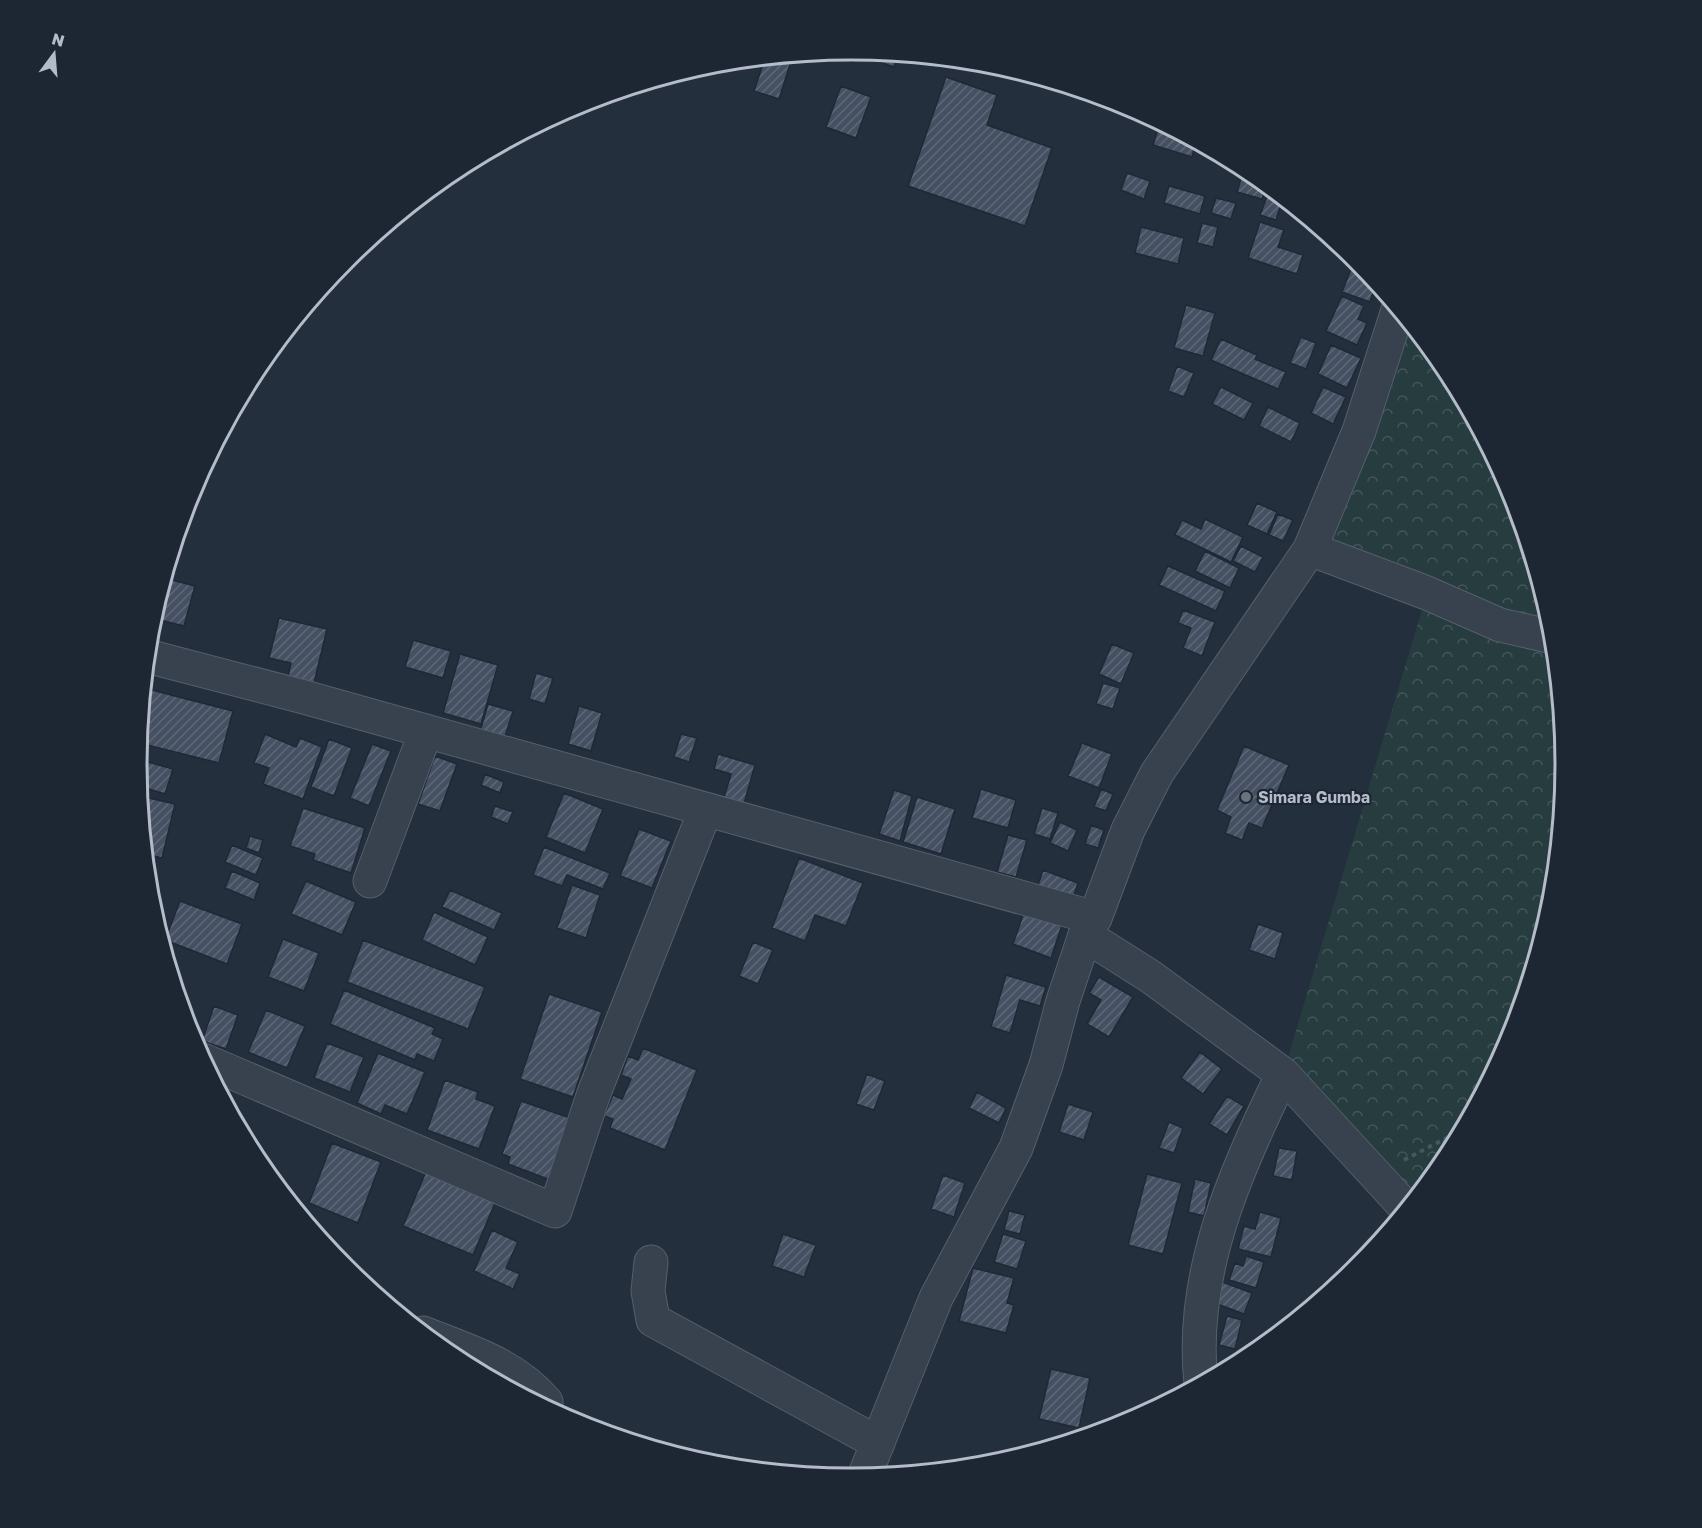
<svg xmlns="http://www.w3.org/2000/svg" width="1702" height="1528" viewBox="0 0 1702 1528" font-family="'Golos Text',sans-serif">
	<defs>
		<pattern id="forest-crowns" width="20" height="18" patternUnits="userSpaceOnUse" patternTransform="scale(1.5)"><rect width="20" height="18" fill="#263c3f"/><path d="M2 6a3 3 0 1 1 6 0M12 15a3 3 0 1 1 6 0" fill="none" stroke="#435659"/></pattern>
		<pattern id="building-hatch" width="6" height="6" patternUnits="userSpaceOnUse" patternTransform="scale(1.5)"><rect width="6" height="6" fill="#455162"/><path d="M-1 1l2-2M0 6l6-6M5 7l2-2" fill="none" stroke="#5d6877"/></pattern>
	</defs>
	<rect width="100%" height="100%" fill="#242f3e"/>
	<path fill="url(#forest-crowns)" d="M1398 310 1445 367 1511 491 1552 625 1565 764 1552 904 1511 1038 1445 1161 1406 1208 1283 1074 1427 593 1310 549Z"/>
	<path fill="url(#building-hatch)" stroke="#1f2835" stroke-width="1.5" d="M857 50 853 62 837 57 840 51Z
		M877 52 899 54 894 67 874 60Z
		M793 55 779 99 754 91 765 58Z
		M946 77 997 95 987 125 1052 148 1025 226 908 186Z
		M841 86 871 97 856 138 826 127Z
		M1160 123 1196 142 1192 157 1153 145Z
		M1217 153 1235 163V165L1215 160Z
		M1244 169 1266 185 1262 199 1237 192Z
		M1127 173 1150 181 1144 199 1121 190Z
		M1169 186 1205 196 1200 214 1164 203Z
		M1268 194 1283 199 1276 220 1260 215Z
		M1216 198 1236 203 1231 219 1211 213Z
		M1260 222 1284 230 1278 247 1303 255 1297 274 1248 258Z
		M1202 223 1218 227 1213 247 1197 243Z
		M1141 227 1184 238 1178 264 1135 253Z
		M1354 257 1356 259 1365 269 1352 265Z
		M1351 269 1371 277 1376 283 1370 302 1342 292Z
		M1342 296 1364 306 1358 319 1367 323 1357 345 1326 331Z
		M1186 305 1215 313 1203 356 1174 348Z
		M1301 337 1316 343 1306 369 1290 363Z
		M1221 339 1257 355 1255 359 1286 372 1278 389 1211 360Z
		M1331 345 1361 358 1347 388 1318 374Z
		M1177 366 1194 373 1184 397 1168 391Z
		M1221 387 1253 403 1244 420 1212 404Z
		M1323 387 1346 397 1333 424 1311 413Z
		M1268 407 1300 423 1291 442 1259 426Z
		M1257 503 1277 512 1267 534 1247 525Z
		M1278 514 1293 520 1283 541 1269 535Z
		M1205 519 1243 537 1231 562 1175 535 1182 520 1201 529Z
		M1241 546 1263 557 1255 572 1233 561Z
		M1205 551 1239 568 1230 588 1195 571Z
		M1168 566 1225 591 1216 611 1159 585Z
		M164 578 195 586 184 626 152 618Z
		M1183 610 1215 622 1202 656 1183 648 1191 628 1178 623Z
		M279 618 327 629 314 683 288 677 291 663 269 658Z
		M413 640 451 651 443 678 405 667Z
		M1112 644 1134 653 1121 684 1099 674Z
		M460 654 498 665 481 724 443 713Z
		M536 673 553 678 545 704 529 699Z
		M1103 683 1120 688 1113 709 1096 704Z
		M144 688 233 711 219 763 139 743Z
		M488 704 513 711 503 743 479 735Z
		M579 706 602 713 591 751 568 744Z
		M265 734 296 747 300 738 322 747 303 799 263 784 269 768 254 763Z
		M681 734 697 738 689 762 674 757Z
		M329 739 352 748 334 796 311 787Z
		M1082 743 1112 754 1099 788 1068 776Z
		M372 744 391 751 369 806 350 798Z
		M1244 746 1289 765 1262 828 1249 823 1242 840 1225 833 1231 817 1217 810Z
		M718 754 755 765 743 807 723 801 731 774 714 769Z
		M435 756 457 764 440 811 418 804Z
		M137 759 173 769 165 794 139 786Z
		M485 774 504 782 500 793 481 785Z
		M981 789 1016 800 1008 828 972 818Z
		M1101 789 1113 794 1106 811 1094 807Z
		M894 790 912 796 900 841 879 834Z
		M564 793 603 809 585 853 546 837Z
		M140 796 175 804 162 858 145 854Z
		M917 797 955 809 941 854 903 842Z
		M495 806 513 812 508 824 491 817Z
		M303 808 365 828 351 873 313 860 315 854 290 846Z
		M1042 808 1058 813 1050 839 1034 834Z
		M1060 822 1077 830 1068 851 1050 843Z
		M1091 825 1104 830 1098 848 1085 844Z
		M639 829 671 841 652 888 620 876Z
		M1008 835 1027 840 1016 877 997 872Z
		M250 836 263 840 259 853 246 848Z
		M232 845 263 858 256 875 225 862Z
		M544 847 610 873 603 889 567 875 562 886 533 875Z
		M799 858 863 883 846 926 815 915 805 941 772 928Z
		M1043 870 1078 883 1072 901 1037 888Z
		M232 871 260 883 254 900 225 888Z
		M306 881 356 902 342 935 291 914Z
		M572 885 600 895 586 938 557 928Z
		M450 890 502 913 494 930 442 907Z
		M180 901 242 924 227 964 165 940Z
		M434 912 488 937 475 965 422 940Z
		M1024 912 1062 925 1051 958 1013 944Z
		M1258 924 1283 933 1275 959 1249 950Z
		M283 939 319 953 304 991 268 977Z
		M363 940 485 987 468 1029 347 982Z
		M753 942 773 950 758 984 739 976Z
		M1006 975 1046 987 1040 1006 1020 1000 1010 1033 991 1027Z
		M1099 977 1133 997 1109 1037 1087 1024 1101 1000 1089 993Z
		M344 990 435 1028 432 1034 443 1039 434 1061 417 1054 415 1060 330 1024Z
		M549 994 602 1012 573 1097 520 1079Z
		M214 1006 238 1015 226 1049 202 1041Z
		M266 1010 305 1026 287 1068 248 1052Z
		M327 1043 364 1057 350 1092 314 1078Z
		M643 1048 697 1070 665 1150 610 1128 613 1119 604 1116 613 1095 622 1099 631 1079 621 1075 628 1056 638 1060Z
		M1200 1052 1222 1069 1203 1094 1181 1078Z
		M378 1053 425 1072 407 1114 385 1105 381 1114 357 1103Z
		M867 1074 885 1081 874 1110 856 1104Z
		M445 1080 478 1092 476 1099 495 1106 479 1149 427 1130Z
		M977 1092 1006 1108 999 1123 969 1108Z
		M1227 1096 1244 1106 1227 1135 1209 1124Z
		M521 1101 576 1120 553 1181 508 1164 510 1157 502 1154Z
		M1068 1104 1093 1112 1084 1140 1059 1132Z
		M1169 1122 1183 1128 1174 1153 1159 1148Z
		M332 1143 381 1162 358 1223 309 1203Z
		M1279 1148 1297 1151 1292 1180 1273 1176Z
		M428 1167 498 1196 473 1255 403 1226Z
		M1147 1174 1182 1183 1163 1254 1128 1245Z
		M943 1175 965 1183 954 1217 931 1209Z
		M1195 1179 1211 1183 1204 1216 1188 1212Z
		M1009 1211 1025 1215 1020 1234 1004 1230Z
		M1260 1212 1281 1218 1271 1257 1238 1249 1244 1226 1255 1229Z
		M309 1225 322 1230 320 1237Z
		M492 1230 518 1242 506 1268 520 1274 513 1289 474 1271Z
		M783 1234 816 1245 804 1277 772 1266Z
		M1003 1234 1026 1241 1017 1269 994 1262Z
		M1246 1256 1264 1262 1256 1288 1229 1280 1235 1263 1243 1266Z
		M973 1268 1014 1278 1007 1303 1014 1305 1006 1333 959 1321Z
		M1217 1280 1252 1293 1244 1314 1209 1301Z
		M1227 1316 1242 1320 1235 1349 1219 1345Z
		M1051 1369 1090 1378 1079 1428 1039 1419Z"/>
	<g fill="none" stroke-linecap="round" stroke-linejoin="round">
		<defs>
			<path id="minor" d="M1310 549 1427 593 1500 625 1553 637
				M147 656 304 697 1095 918
				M370 881 426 731
				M1085 935 1151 977 1283 1074C1236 1169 1189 1275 1201 1383
				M203 1060 555 1211 594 1093 705 811
				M1283 1074 1406 1208
				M651 1262 648 1291 653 1320 878 1443
				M423 1333C468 1351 514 1364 546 1402L545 1407
				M864 1477 936 1298 1016 1148 1046 1065 1063 1001 1085 935 1095 918 1128 830 1157 773 1310 549 1359 431 1398 310"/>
		</defs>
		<use href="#minor" stroke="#565f6c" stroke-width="35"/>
		<path stroke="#44595c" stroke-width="4" stroke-dasharray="4.5 4.5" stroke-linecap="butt" d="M1404 1160 1462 1130"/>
		<use href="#minor" stroke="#38414e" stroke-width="33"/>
	</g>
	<circle fill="#6b7280" stroke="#1d2633" stroke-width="2" cx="1246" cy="797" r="6"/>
	<g text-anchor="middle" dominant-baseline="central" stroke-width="4.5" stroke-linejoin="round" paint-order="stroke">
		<g font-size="16" font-weight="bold" fill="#b4bcc9" stroke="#1d2633" text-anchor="start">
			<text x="1258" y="797">Simara Gumba</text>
		</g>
	</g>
	<path d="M0 0H1702V1528H0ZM147 764a704 704 0 1 1 1408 0a704 704 0 1 1-1408 0Z" fill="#1d2633" fill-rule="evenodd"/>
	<path fill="none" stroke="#b4bcc9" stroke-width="3" d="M147 764a704 704 0 1 1 1408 0a704 704 0 1 1-1408 0Z"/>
	<g transform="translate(54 54) rotate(16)" stroke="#1d2633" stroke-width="4.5" paint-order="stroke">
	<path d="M0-4.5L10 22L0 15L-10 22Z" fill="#b4bcc9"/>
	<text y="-9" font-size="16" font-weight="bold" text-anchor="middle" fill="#b4bcc9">N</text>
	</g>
</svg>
